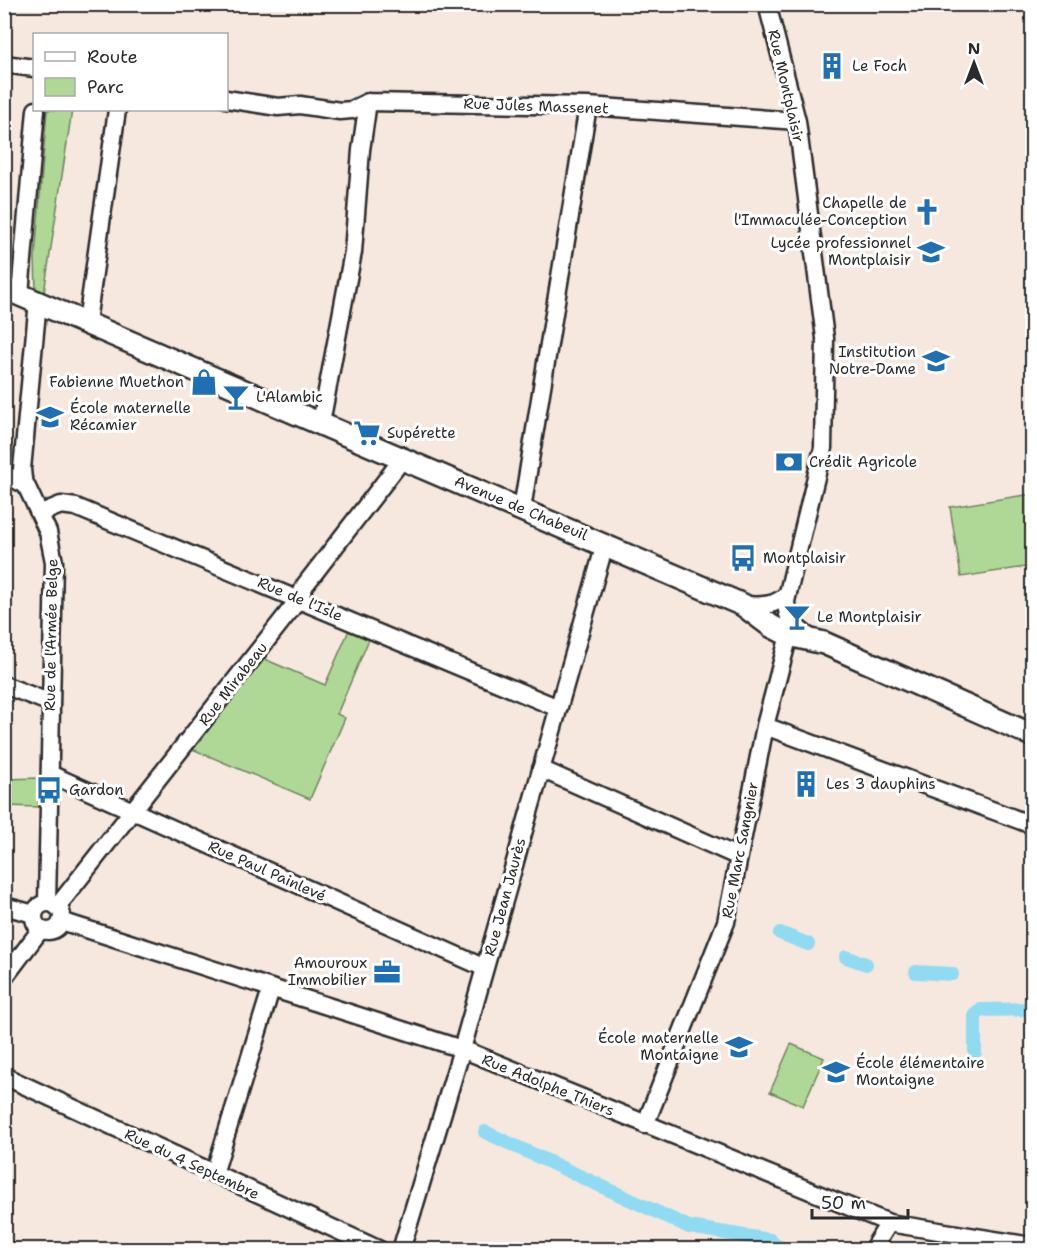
<svg xmlns="http://www.w3.org/2000/svg" width="1037" height="1254" viewBox="0 0 1037 1254" font-family="'Shantell Sans',sans-serif">
	<rect width="100%" height="100%" fill="#f6e8de"/>
	<filter id="ink" filterUnits="userSpaceOnUse"><feTurbulence type="fractalNoise" baseFrequency=".0167" numOctaves="2"/><feDisplacementMap in="SourceGraphic" scale="12" xChannelSelector="R" yChannelSelector="G"/><feConvolveMatrix kernelMatrix="1 2 1 2 8 2 1 2 1" color-interpolation-filters="sRGB"/></filter>
	<g filter="url(#ink)">
		<path fill="#afd896" stroke="#6d8260" stroke-width="1.5" d="M47 110H72L44 293 36 290 35 257Z
			M1032 494V566L961 577 950 507Z
			M353 621 373 630 337 714 345 718 310 799 185 746 255 655 325 685Z
			M40 778 39 807 5 806V779Z
			M791 1044 824 1058 803 1106 770 1092Z"/>
		<g fill="none" stroke-linecap="round" stroke-linejoin="round">
			<path stroke="#91dbf2" stroke-width="14" d="M780 933 808 944
				M846 957 866 964
				M916 972 952 974
				M975 1052V1015L981 1010 1032 1009
				M485 1132 689 1227 770 1240 783 1250"/>
			<defs>
				<path id="minor" d="M767 4 797 121 825 338 823 448 786 601C787 624 795 626 812 639
					M4 64 34 68
					M226 99 278 107 300 105 340 111 352 110 368 102 588 106 797 121
					M20 294 36 110
					M38 301 22 469 23 479 48 532 54 562 47 903
					M87 322 117 110
					M321 423 353 252 361 150 368 102
					M4 474 26 485
					M522 509 588 106
					M41 513 61 505 76 507 558 708
					M743 605C760 606 775 607 787 594
					M4 685 51 703
					M765 726 1032 825
					M541 769 739 857
					M50 774 485 968
					M34 917a14 14 0 1 1 28 0a14 14 0 1 1-28 0Z
					M4 906 34 914
					M57 907 299 599 305 585 404 457
					M61 921 462 1049 889 1223 1032 1246
					M4 978 41 929
					M4 1076 380 1250
					M645 1125 726 922 765 726 789 635
					M214 1174 271 989
					M401 1250 462 1049 605 544
					M872 1250 889 1223"/>
				<path id="major" d="M4 288 743 605 771 626 789 635 824 643 1032 735"/>
			</defs>
			<use href="#minor" stroke="#2b2b2b" stroke-width="21"/>
			<use href="#major" stroke="#2b2b2b" stroke-width="26"/>
			<use href="#minor" stroke="#fff" stroke-width="16"/>
			<use href="#major" stroke="#fff" stroke-width="21"/>
		</g>
	</g>
	<defs>
		<symbol id="building-bare" viewBox="-9 -9 18 18"><path d="M-4-6H4V6H1V3H-1V6H-4ZM-2.5-4.3h1.7v1.8h-1.7ZM.8-4.3h1.7v1.8H.8ZM-2.5-1h1.7V.8h-1.7ZM.8-1h1.7V.8H.8Z" fill="#1f6fb2" stroke="#fff" stroke-width="2.5" paint-order="stroke"/></symbol>
		<symbol id="church-bare" viewBox="-9 -9 18 18"><path d="M-1.2-6h2.4v3.5h3.3v2.4h-3.3V6h-2.4V-.1h-3.3v-2.4h3.3Z" fill="#1f6fb2" stroke="#fff" stroke-width="2.5" paint-order="stroke"/></symbol>
		<symbol id="school-bare" viewBox="-9 -9 18 18"><path d="M0-5L7-2L0 1L-7-2ZM-4 1L0 2.5L4 1V4Q0 6-4 4Z" fill="#1f6fb2" stroke="#fff" stroke-width="2.5" paint-order="stroke"/></symbol>
		<symbol id="shop-bare" viewBox="-9 -9 18 18"><path d="M-5-2.5h2.3a2.7 3.5 0 0 1 5.4 0H5L5.5 6h-11ZM-1.5-2.5h3a1.5 2.3 0 0 0-3 0Z" fill="#1f6fb2" stroke="#fff" stroke-width="2.5" paint-order="stroke"/></symbol>
		<symbol id="bar-bare" viewBox="-9 -9 18 18"><path d="M-6-5H6L.8 .8V4.5H3.5V6h-7V4.5H-.8V.8Z" fill="#1f6fb2" stroke="#fff" stroke-width="2.5" paint-order="stroke"/></symbol>
		<symbol id="supermarket-bare" viewBox="-9 -9 18 18"><path d="M-6-5.5h2.5l.6 2H6L4.5 2H-2.5L-4.4-4H-6ZM-1.5 3.2a1.3 1.3 0 1 0 .1 0ZM3 3.2a1.3 1.3 0 1 0 .1 0Z" fill="#1f6fb2" stroke="#fff" stroke-width="2.5" paint-order="stroke"/></symbol>
		<symbol id="bank-bare" viewBox="-9 -9 18 18"><path d="M-6-4H6V4H-6ZM0-2.3a2.3 2.3 0 1 0 0 4.6a2.3 2.3 0 1 0 0-4.6Z" fill="#1f6fb2" stroke="#fff" stroke-width="2.5" paint-order="stroke"/></symbol>
		<symbol id="bus-bare" viewBox="-9 -9 18 18"><path d="M-5-6H5V4H4V6H2V4H-2V6H-4V4H-5ZM-3.5-4V0h7V-4ZM-3.5 1.2v1.5H-2V1.2ZM2 1.2v1.5H3.5V1.2Z" fill="#1f6fb2" stroke="#fff" stroke-width="2.5" paint-order="stroke"/></symbol>
		<symbol id="office-bare" viewBox="-9 -9 18 18"><path d="M-6-3h4V-5.5h4V-3h4V5H-6ZM-1-4.5V-3h2v-1.5ZM-6 0V1H6V0Z" fill="#1f6fb2" stroke="#fff" stroke-width="2.5" paint-order="stroke"/></symbol>
	</defs>
	<g fill-rule="evenodd">
		<use href="#building-bare" x="813" y="47" width="38" height="38"/>
		<use href="#church-bare" x="908" y="193" width="38" height="38"/>
		<use href="#school-bare" x="912" y="233" width="38" height="38"/>
		<use href="#school-bare" x="917" y="342" width="38" height="38"/>
		<use href="#shop-bare" x="185" y="363" width="38" height="38"/>
		<use href="#bar-bare" x="217" y="378" width="38" height="38"/>
		<use href="#school-bare" x="31" y="398" width="38" height="38"/>
		<use href="#supermarket-bare" x="348" y="414" width="38" height="38"/>
		<use href="#bank-bare" x="770" y="443" width="38" height="38"/>
		<use href="#bus-bare" x="724" y="539" width="38" height="38"/>
		<use href="#bar-bare" x="778" y="598" width="38" height="38"/>
		<use href="#building-bare" x="787" y="765" width="38" height="38"/>
		<use href="#bus-bare" x="30" y="771" width="38" height="38"/>
		<use href="#office-bare" x="368" y="953" width="38" height="38"/>
		<use href="#school-bare" x="720" y="1028" width="38" height="38"/>
		<use href="#school-bare" x="817" y="1053" width="38" height="38"/>
	</g>
	<g text-anchor="middle" dominant-baseline="central" stroke-width="6" stroke-linejoin="round" paint-order="stroke">
		<g font-size="15" fill="#2b2b2b" stroke="#fff" text-anchor="start">
			<text x="852" y="66">Le Foch</text>
			<text x="907" y="203" text-anchor="end">Chapelle de<tspan x="907" dy="17">l'Immaculée-Conception</tspan></text>
			<text x="911" y="243" text-anchor="end">Lycée professionnel<tspan x="911" dy="17">Montplaisir</tspan></text>
			<text x="916" y="352" text-anchor="end">Institution<tspan x="916" dy="17">Notre-Dame</tspan></text>
			<text x="184" y="382" text-anchor="end">Fabienne Muethon</text>
			<text x="256" y="397">L'Alambic</text>
			<text x="70" y="408">École maternelle<tspan x="70" dy="17">Récamier</tspan></text>
			<text x="387" y="433">Supérette</text>
			<text x="809" y="462">Crédit Agricole</text>
			<text x="763" y="558">Montplaisir</text>
			<text x="817" y="617">Le Montplaisir</text>
			<text x="826" y="784">Les 3 dauphins</text>
			<text x="69" y="790">Gardon</text>
			<text x="367" y="963" text-anchor="end">Amouroux<tspan x="367" dy="17">Immobilier</tspan></text>
			<text x="719" y="1038" text-anchor="end">École maternelle<tspan x="719" dy="17">Montaigne</tspan></text>
			<text x="856" y="1063">École élémentaire<tspan x="856" dy="17">Montaigne</tspan></text>
		</g>
		<g font-size="15" fill="#2b2b2b" stroke="#fff">
			<text transform="translate(786 86) rotate(77)">Rue Montplaisir</text>
			<text transform="translate(536 106) rotate(2)">Rue Jules Massenet</text>
			<text transform="translate(521 508) rotate(23)">Avenue de Chabeuil</text>
			<text transform="translate(300 599) rotate(23)">Rue de l'Isle</text>
			<text transform="translate(51 635) rotate(-89)">Rue de l'Armée Belge</text>
			<text transform="translate(233 684) rotate(-52)">Rue Mirabeau</text>
			<text transform="translate(740 850) rotate(-79)">Rue Marc Sangnier</text>
			<text transform="translate(267 871) rotate(24)">Rue Paul Painlevé</text>
			<text transform="translate(505 897) rotate(-75)">Rue Jean Jaurès</text>
			<text transform="translate(548 1085) rotate(22)">Rue Adolphe Thiers</text>
			<text transform="translate(192 1164) rotate(25)">Rue du 4 Septembre</text>
		</g>
	</g>
	<rect width="1037" height="1254" fill="none" stroke="#fff" stroke-width="24"/>
	<rect x="12" y="12" width="1013" height="1230" fill="none" stroke="#2b2b2b" stroke-width="2" filter="url(#ink)"/>
	<rect x="33" y="33" width="195" height="78" fill="#ffffff" stroke="#aaaaaa" stroke-width="1.5"/>
	<rect x="45" y="52" width="30" height="9" fill="#ffffff" stroke="#aaaaaa" stroke-width="1.5"/>
	<text x="87" y="63" font-size="18" fill="#2b2b2b">Route</text>
	<rect x="45" y="78" width="30" height="18" fill="#afd896" stroke="#aaaaaa" stroke-width="1.5"/>
	<text x="87" y="93" font-size="18" fill="#2b2b2b">Parc</text>
	<g transform="translate(974 63)" stroke="#ffffff" stroke-width="4.5" paint-order="stroke">
	<path d="M0-4.5L10 22L0 15L-10 22Z" fill="#2b2b2b"/>
	<text y="-9" font-size="16" font-weight="bold" text-anchor="middle" fill="#2b2b2b">N</text>
	</g>
	<path d="M812 1209v9h96v-9" fill="none" stroke="#2b2b2b" stroke-width="3"/>
	<text x="821" y="1209" font-size="18" fill="#2b2b2b" stroke="#ffffff" stroke-width="4.5" paint-order="stroke">50 m</text>
</svg>
